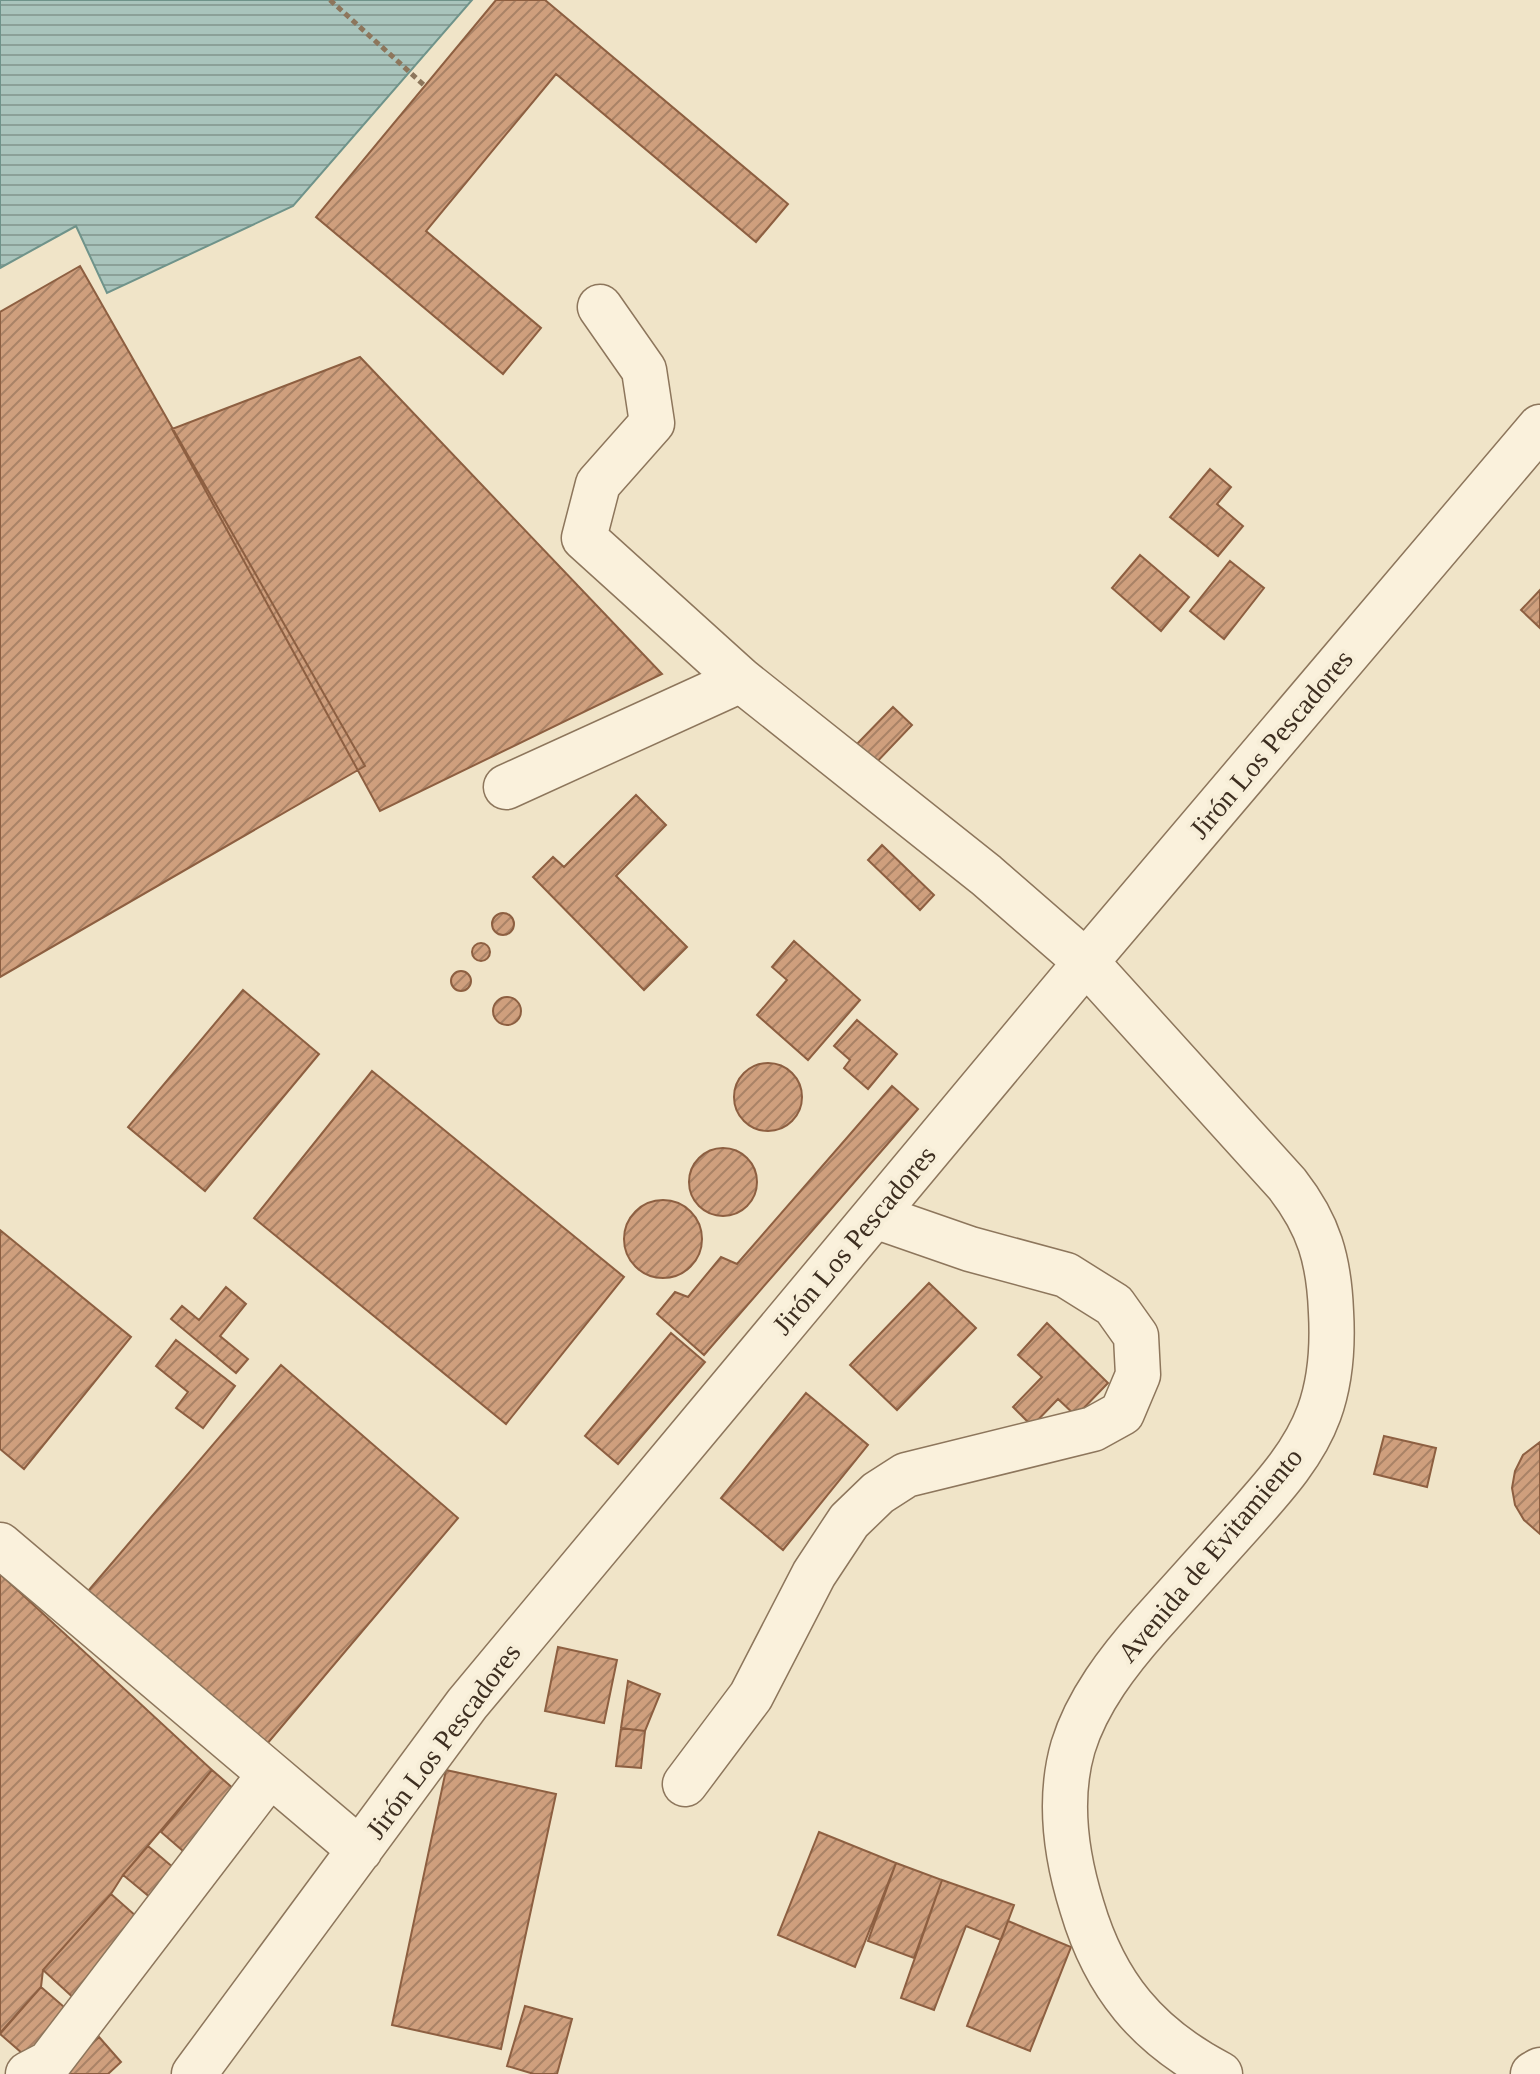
<svg xmlns="http://www.w3.org/2000/svg" width="1540" height="2074" viewBox="0 0 1540 2074" font-family="'Times New Roman',serif">
	<defs>
		<pattern id="water-rules" width="6" height="5" patternUnits="userSpaceOnUse" patternTransform="scale(2)"><rect width="6" height="5" fill="#a9c4bc"/><path d="M0 2.5h6" fill="none" stroke="#8ba098"/></pattern>
		<pattern id="building-hatch" width="6" height="6" patternUnits="userSpaceOnUse" patternTransform="scale(2)"><rect width="6" height="6" fill="#cf9f7d"/><path d="M-1 1l2-2M0 6l6-6M5 7l2-2" fill="none" stroke="#a98266"/></pattern>
	</defs>
	<rect width="100%" height="100%" fill="#f0e4c8"/>
	<path fill="url(#water-rules)" stroke="#6f938a" stroke-width="2" d="M0 0H472L293 206 107 293 76 226 0 268Z"/>
	<path fill="url(#building-hatch)" stroke="#8d5f41" stroke-width="2" d="M496 0H545L788 204 756 242 556 74 426 231 541 328 503 374 316 217Z
		M80 266 365 766 0 977V312Z
		M360 357 662 674 380 811 172 429Z
		M1210 469 1231 487 1217 504 1243 526 1218 556 1170 517Z
		M1140 555 1189 597 1161 631 1112 588Z
		M1230 561 1264 588 1224 639 1190 611Z
		M1540 590V628L1521 610Z
		M893 707 912 725 873 766 854 747Z
		M636 795 666 825 616 876 687 947 644 990 533 877 553 857 564 867Z
		M882 845 934 895 920 910 868 860Z
		M492 924a11 11 0 1 1 22 0a11 11 0 1 1-22 0Z
		M794 941 860 1000 808 1060 757 1015 787 980 772 967Z
		M472 952a9 9 0 1 1 18 0a9 9 0 1 1-18 0Z
		M451 981a10 10 0 1 1 20 0a10 10 0 1 1-20 0Z
		M243 990 319 1054 205 1191 128 1127Z
		M493 1011a14 14 0 1 1 28 0a14 14 0 1 1-28 0Z
		M857 1020 897 1054 868 1089 844 1068 850 1060 834 1046Z
		M734 1097a34 34 0 1 1 68 0a34 34 0 1 1-68 0Z
		M372 1071 624 1277 506 1424 254 1218Z
		M892 1086 918 1109 704 1355 657 1314 675 1292 688 1297 721 1257 737 1264Z
		M689 1182a34 34 0 1 1 68 0a34 34 0 1 1-68 0Z
		M624 1239a39 39 0 1 1 78 0a39 39 0 1 1-78 0Z
		M0 1230 131 1337 24 1469 0 1449Z
		M929 1283 976 1328 897 1410 850 1365Z
		M226 1287 246 1304 220 1336 248 1359 236 1373 171 1319 182 1306 199 1320Z
		M1047 1323 1108 1383 1076 1416 1058 1399 1032 1426 1013 1407 1042 1377 1018 1355Z
		M671 1333 705 1362 618 1464 585 1436Z
		M176 1340 235 1386 203 1428 176 1408 188 1392 156 1366Z
		M281 1365 458 1518 261 1751 83 1597Z
		M806 1393 868 1445 783 1550 721 1498Z
		M1384 1436 1436 1448 1427 1487 1374 1474Z
		M1540 1442V1534L1524 1520 1515 1505 1512 1488 1515 1471 1523 1455Z
		M0 1574 212 1770 123 1875 111 1894 43 1970 41 1987 0 2033Z
		M558 1647 617 1660 604 1723 545 1711Z
		M628 1681 660 1694 645 1731 621 1728Z
		M621 1728 645 1731 641 1768 616 1766Z
		M212 1770 242 1796 190 1857 161 1832Z
		M446 1770 556 1794 501 2049 392 2025Z
		M819 1832 896 1863 855 1967 778 1935Z
		M148 1846 181 1874 157 1903 123 1875Z
		M896 1863 942 1880 914 1958 868 1941Z
		M942 1880 1014 1905 1001 1940 966 1926 934 2010 901 1998Z
		M111 1894 145 1924 77 2001 43 1970Z
		M1008 1921 1071 1947 1030 2051 967 2026Z
		M41 1987 71 2013 30 2060 0 2034Z
		M525 2006 572 2019 557 2074H534L507 2066Z
		M99 2037 121 2062 108 2074H67L63 2069Z"/>
	<g fill="none" stroke-linecap="round" stroke-linejoin="round">
		<defs>
			<path id="minor" d="M600 307 644 370 652 423 598 484 584 538 741 680 986 875 1086 962 1287 1184C1319 1225 1329 1260 1331 1312 1333 1347 1331 1380 1319 1413 1303 1457 1269 1492 1239 1526 1209 1559 1180 1592 1150 1625 1119 1660 1087 1701 1073 1747 1058 1799 1066 1856 1082 1907 1105 1985 1147 2036 1220 2074
				M506 787 741 680
				M0 1545 360 1850
				M685 1784 751 1696 814 1574 849 1521 878 1493 906 1475 1093 1429 1122 1413 1138 1375 1136 1336 1114 1305 1066 1275 970 1249 875 1216
				M28 2074 49 2063 270 1774
				M194 2074 467 1704 1086 962 1540 427
				M1533 2074 1540 2070"/>
		</defs>
		<use href="#minor" stroke="#8d765c" stroke-width="47"/>
		<path stroke="#8d765c" stroke-width="5" stroke-dasharray="6 4" stroke-linecap="butt" d="M330 0 425 86"/>
		<use href="#minor" stroke="#faf1dc" stroke-width="44"/>
	</g>
	<g text-anchor="middle" dominant-baseline="central" stroke-width="8" stroke-linejoin="round" paint-order="stroke">
		<g font-size="28" fill="#3d2e20" stroke="#f7eed8">
			<text transform="translate(1271 744) rotate(-50)">Jirón Los Pescadores</text>
			<text transform="translate(854 1240) rotate(-50)">Jirón Los Pescadores</text>
			<text transform="translate(1210 1555) rotate(-50)">Avenida de Evitamiento</text>
			<text transform="translate(443 1741) rotate(-53)">Jirón Los Pescadores</text>
		</g>
	</g>
</svg>
